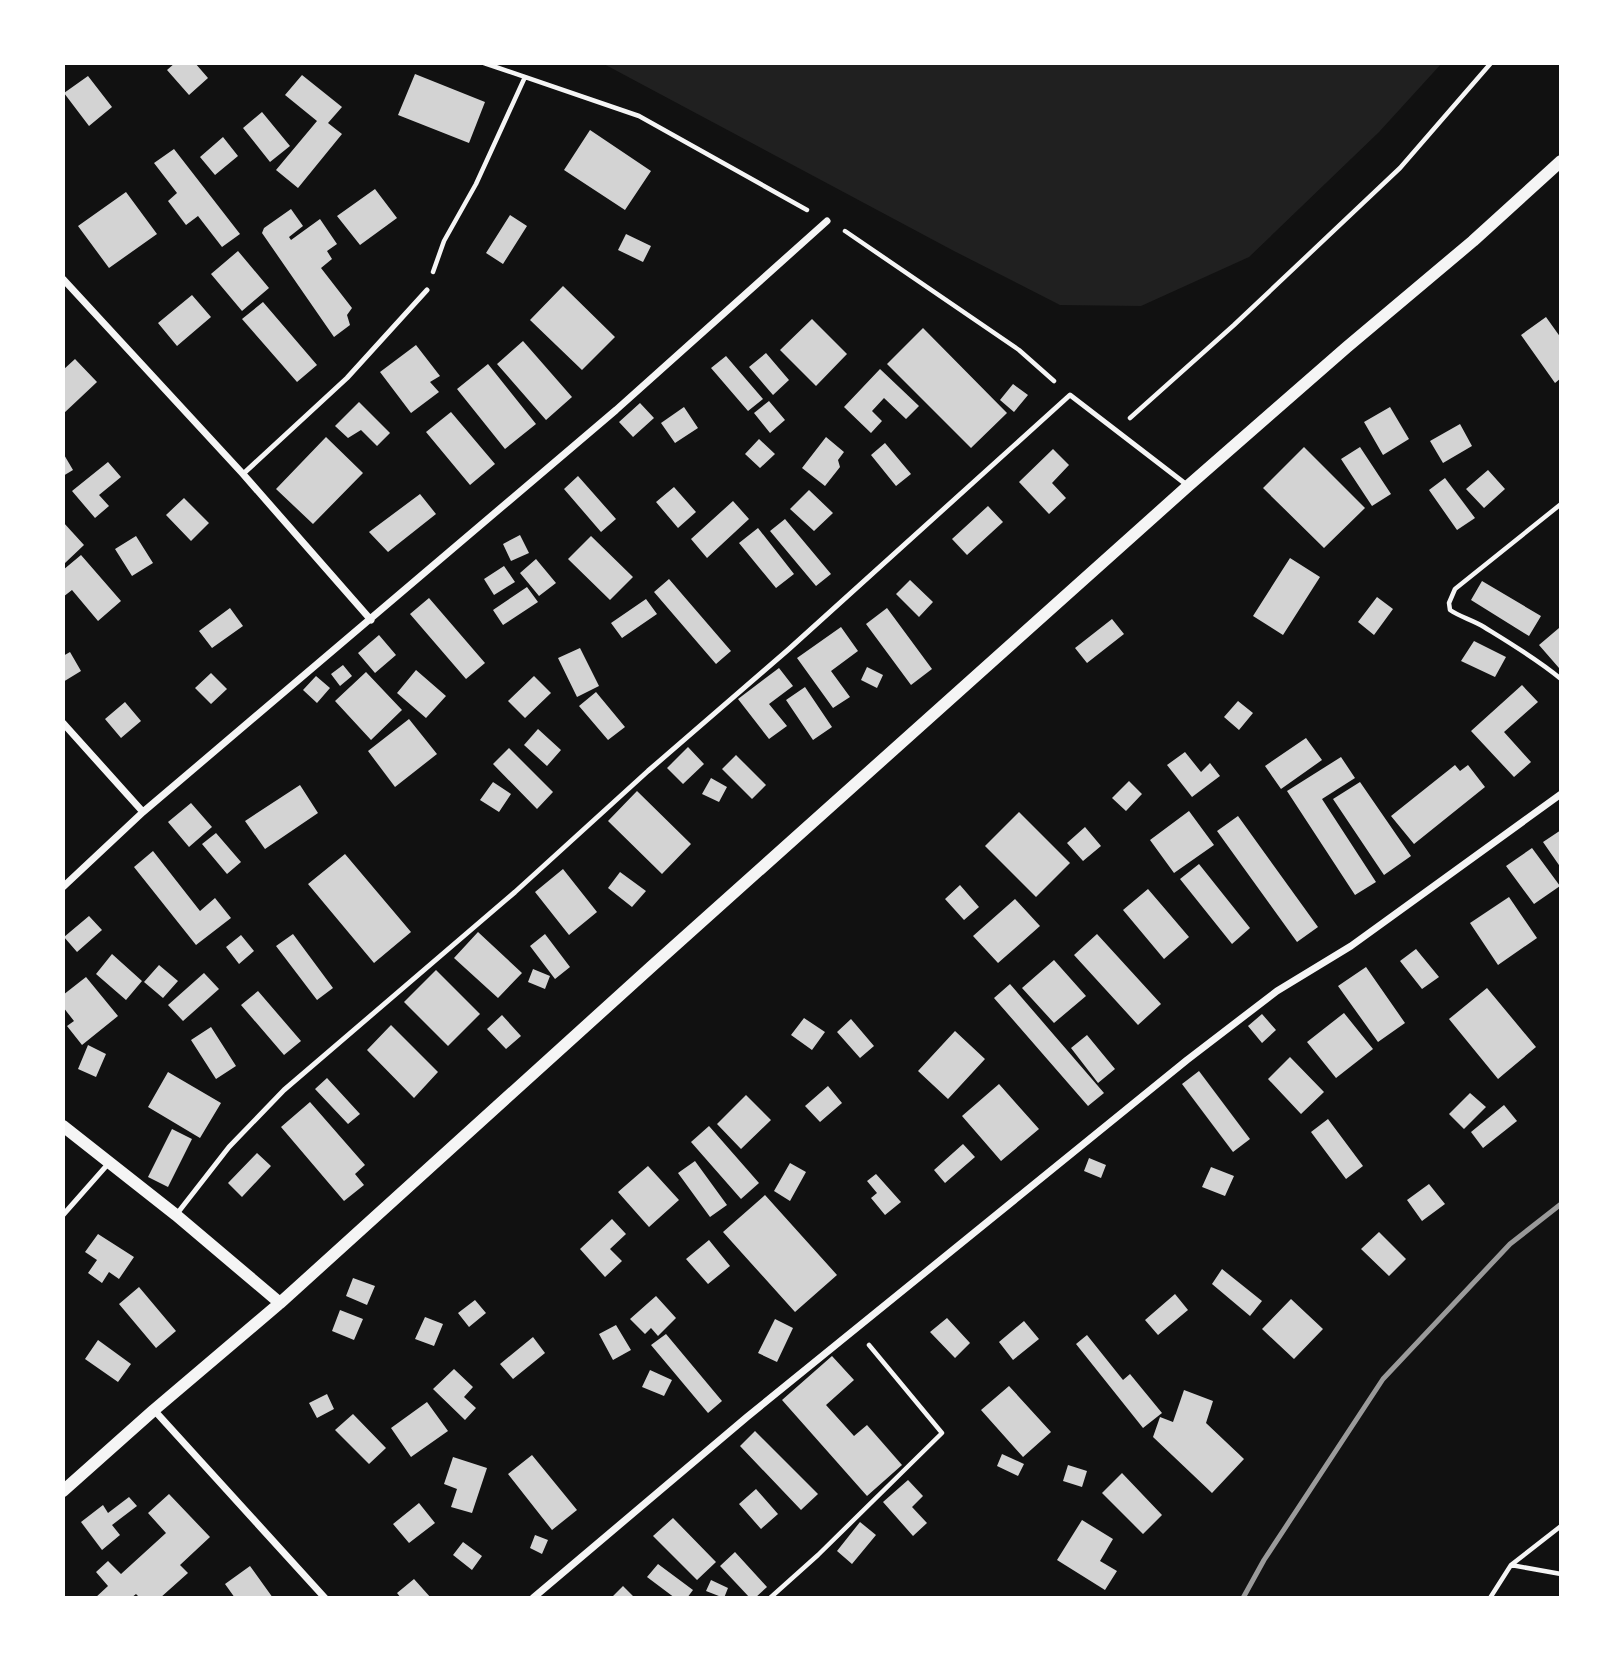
<svg xmlns="http://www.w3.org/2000/svg" width="1624" height="1661" viewBox="0 0 1624 1661" font-family="'PT Serif',serif">
	<rect width="100%" height="100%" fill="#111"/>
	<path fill="#202020" d="M602 63H1442L1379 132 1249 257 1141 306 1060 305 954 251Z"/>
	<path fill="#d3d3d3" d="M175 63H195L208 78 189 95 167 70Z
		M415 74 485 102 469 143 398 115Z
		M302 75 342 107 328 123 342 134 298 188 276 170 317 121 285 95Z
		M88 76 112 107 89 126 64 93Z
		M262 112 290 146 270 162 243 128Z
		M590 130 651 171 625 210 564 170Z
		M223 137 238 156 215 175 200 157Z
		M174 149 240 234 222 247 198 216 186 225 168 201 177 193 154 163Z
		M375 189 397 218 360 245 337 216Z
		M126 192 157 234 109 268 78 226Z
		M291 209 303 226 289 237 291 240 320 219 337 244 327 251 332 259 321 268 352 308 347 315 350 325 334 337 262 233 264 228Z
		M510 215 527 226 503 264 486 253Z
		M626 234 651 246 643 262 618 250Z
		M238 251 269 288 242 311 211 274Z
		M563 286 615 337 582 370 530 320Z
		M192 295 211 317 177 346 158 323Z
		M263 302 317 365 297 382 242 319Z
		M1546 317 1561 338V378L1555 383 1521 335Z
		M812 319 847 354 816 386 780 350Z
		M923 328 1007 413 971 448 887 364Z
		M523 341 572 397 546 420 497 364Z
		M416 345 440 376 430 382 439 392 411 413 380 372Z
		M766 353 789 380 773 395 749 367Z
		M726 356 763 399 748 411 711 368Z
		M75 359 97 382 63 414V370Z
		M488 364 536 424 505 449 457 389Z
		M880 369 919 406 906 419 884 398 872 411 882 421 871 433 844 407Z
		M1013 384 1028 395 1014 412 1000 400Z
		M769 401 785 420 770 433 754 413Z
		M359 402 390 433 377 446 361 430 348 438 335 426Z
		M640 403 654 418 633 437 619 422Z
		M684 407 698 428 675 443 661 423Z
		M1390 407 1409 439 1383 455 1364 422Z
		M451 412 495 464 470 485 426 432Z
		M1460 424 1472 446 1443 463 1430 441Z
		M326 437 363 473 313 524 276 489Z
		M826 437 844 452 838 460 840 467 825 486 802 468Z
		M759 439 775 454 760 468 745 454Z
		M885 443 911 474 896 486 871 455Z
		M1304 447 1365 508 1324 548 1263 488Z
		M1360 447 1391 494 1372 506 1341 459Z
		M1053 449 1069 465 1052 483 1066 498 1049 514 1019 482Z
		M63 453 73 470 63 476Z
		M108 462 121 477 99 495 109 506 95 518 72 491Z
		M1488 470 1505 489 1484 508 1466 489Z
		M578 476 616 519 601 532 564 489Z
		M1445 478 1475 518 1457 530 1429 490Z
		M674 487 696 512 678 528 656 502Z
		M809 490 833 513 814 531 790 509Z
		M420 494 436 514 388 552 369 532Z
		M184 498 209 523 191 541 166 515Z
		M733 501 749 519 707 558 691 539Z
		M988 506 1003 522 967 555 952 539Z
		M785 519 831 574 816 586 770 531Z
		M63 522 84 545 65 563 63 562Z
		M758 528 794 574 776 588 739 543Z
		M520 535 529 553 511 561 503 544Z
		M136 536 153 563 132 576 115 549Z
		M591 536 633 577 610 600 568 559Z
		M81 555 121 601 98 621 72 590 63 597V570Z
		M1290 558 1320 577 1283 635 1253 616Z
		M536 559 556 583 539 596 520 573Z
		M504 566 515 582 494 595 484 579Z
		M669 579 731 651 716 664 654 592Z
		M910 580 933 602 919 617 896 594Z
		M1482 581 1541 616 1529 636 1471 600Z
		M527 587 538 602 503 625 493 610Z
		M1377 597 1393 609 1374 635 1358 622Z
		M429 598 485 663 466 679 410 614Z
		M646 599 657 614 622 638 611 623Z
		M230 608 243 626 212 648 199 631Z
		M887 608 932 669 911 685 866 624Z
		M1112 619 1124 634 1087 663 1075 648Z
		M841 627 858 651 831 671 850 697 833 708 797 658Z
		M1559 628 1561 631 1559 668 1539 645Z
		M379 635 396 655 375 673 358 653Z
		M1474 641 1506 657 1495 677 1461 661Z
		M580 648 599 686 577 697 558 658Z
		M70 652 81 671 63 682V656Z
		M343 665 352 676 340 686 331 674Z
		M867 667 883 675 877 688 861 680Z
		M779 668 793 686 769 704 787 726 769 739 738 699Z
		M416 670 446 696 426 718 397 693Z
		M366 672 402 710 371 740 335 701Z
		M211 673 227 689 211 704 195 688Z
		M316 676 330 688 317 703 303 690Z
		M534 676 551 693 525 718 508 701Z
		M1522 685 1538 702 1504 732 1531 762 1514 777 1471 731Z
		M805 687 832 727 813 740 786 700Z
		M596 692 625 727 608 740 579 706Z
		M1238 701 1253 713 1239 730 1224 717Z
		M125 702 141 721 121 738 105 719Z
		M409 719 437 754 395 787 368 751Z
		M538 729 561 750 547 766 524 745Z
		M1306 738 1322 760 1281 789 1265 766Z
		M688 747 704 764 683 784 667 768Z
		M509 748 553 792 537 809 493 764Z
		M1185 752 1201 772 1210 763 1220 776 1192 797 1167 765Z
		M736 755 766 785 752 799 722 769Z
		M1341 757 1355 778 1322 799 1376 882 1355 895 1287 791Z
		M1455 765 1460 771 1468 765 1485 787 1414 844 1391 816Z
		M711 778 727 787 719 802 702 794Z
		M1129 781 1142 794 1126 811 1112 798Z
		M493 782 511 794 499 812 480 800Z
		M1360 782 1411 856 1384 875 1333 799Z
		M300 785 318 813 265 849 245 821Z
		M637 791 691 844 662 874 608 821Z
		M191 803 212 827 189 847 168 822Z
		M1189 811 1214 845 1174 873 1150 840Z
		M1019 812 1070 863 1036 897 985 846Z
		M1238 816 1318 927 1297 942 1217 831Z
		M1085 827 1101 846 1083 861 1067 843Z
		M1561 830V868L1543 842Z
		M216 833 241 862 227 874 202 844Z
		M1532 848 1560 886 1534 904 1506 866Z
		M153 851 200 911 215 898 231 918 196 945 134 867Z
		M345 854 411 932 374 963 308 884Z
		M1199 864 1250 928 1232 944 1180 879Z
		M563 869 597 912 569 935 535 892Z
		M620 872 646 891 632 907 608 888Z
		M960 885 979 907 964 920 945 899Z
		M1148 889 1189 937 1164 959 1123 910Z
		M1509 897 1537 938 1498 965 1470 923Z
		M1015 899 1040 926 998 963 973 936Z
		M89 916 102 930 77 952 64 937Z
		M478 932 522 973 498 998 454 958Z
		M293 934 333 988 317 1000 276 946Z
		M545 934 570 967 555 979 530 946Z
		M1097 934 1161 1004 1138 1025 1074 955Z
		M241 935 254 951 239 964 226 947Z
		M1416 949 1439 977 1422 989 1400 961Z
		M112 954 142 981 126 1000 96 974Z
		M1054 960 1086 996 1054 1023 1022 988Z
		M159 965 178 981 163 998 144 982Z
		M1366 967 1405 1023 1378 1042 1338 986Z
		M533 969 550 976 545 989 528 982Z
		M436 970 480 1014 448 1046 404 1002Z
		M204 973 219 989 183 1021 168 1005Z
		M86 977 118 1016 82 1045 67 1026 74 1021 63 1007V995Z
		M1010 984 1104 1093 1088 1106 994 998Z
		M1487 988 1536 1047 1498 1079 1449 1019Z
		M258 991 301 1041 284 1055 241 1005Z
		M1344 1013 1373 1049 1336 1078 1307 1042Z
		M1262 1014 1276 1030 1262 1043 1248 1026Z
		M502 1015 521 1036 506 1049 487 1029Z
		M804 1018 825 1032 812 1050 791 1035Z
		M851 1019 874 1046 860 1058 837 1032Z
		M391 1025 438 1072 414 1098 367 1050Z
		M211 1027 236 1066 216 1079 191 1040Z
		M955 1031 985 1059 948 1099 918 1071Z
		M1087 1035 1115 1069 1098 1083 1071 1048Z
		M88 1045 106 1054 96 1077 78 1069Z
		M1290 1057 1324 1092 1301 1114 1268 1079Z
		M1199 1071 1250 1139 1233 1152 1182 1084Z
		M168 1072 221 1103 200 1138 148 1107Z
		M327 1078 360 1114 348 1124 315 1089Z
		M999 1084 1039 1129 1001 1161 962 1116Z
		M828 1086 842 1103 820 1122 805 1106Z
		M1470 1093 1486 1107 1464 1129 1449 1114Z
		M746 1095 771 1120 741 1149 717 1124Z
		M310 1102 365 1165 355 1174 364 1185 344 1201 281 1127Z
		M1504 1105 1517 1121 1483 1148 1471 1132Z
		M1328 1119 1363 1166 1346 1179 1311 1132Z
		M709 1126 759 1183 741 1199 691 1142Z
		M172 1129 192 1139 168 1187 148 1177Z
		M963 1144 975 1157 945 1183 934 1170Z
		M257 1153 271 1166 242 1197 228 1183Z
		M1089 1158 1106 1165 1101 1178 1084 1171Z
		M695 1161 727 1205 710 1217 678 1173Z
		M790 1163 806 1172 790 1201 774 1191Z
		M648 1166 679 1200 649 1227 618 1192Z
		M1211 1167 1234 1176 1225 1196 1202 1187Z
		M876 1174 901 1202 885 1215 871 1198 877 1193 867 1181Z
		M1429 1184 1445 1204 1422 1221 1407 1200Z
		M765 1195 837 1275 795 1312 723 1232Z
		M612 1219 626 1234 610 1249 622 1261 605 1277 580 1249Z
		M1379 1232 1406 1259 1389 1276 1361 1249Z
		M98 1234 134 1257 119 1279 109 1272 102 1283 88 1273 97 1260 85 1252Z
		M709 1240 730 1266 708 1284 686 1259Z
		M1222 1269 1262 1301 1250 1316 1212 1284Z
		M353 1278 375 1286 367 1305 346 1296Z
		M139 1287 176 1331 156 1348 119 1304Z
		M1175 1294 1188 1310 1158 1335 1145 1320Z
		M656 1296 676 1318 658 1336 651 1328 645 1334 630 1319Z
		M1291 1299 1323 1329 1294 1359 1262 1329Z
		M475 1300 486 1313 469 1327 458 1313Z
		M340 1310 363 1319 354 1340 332 1331Z
		M425 1317 443 1324 434 1346 415 1339Z
		M947 1318 970 1343 955 1358 930 1332Z
		M775 1319 793 1328 777 1362 758 1353Z
		M1024 1321 1039 1339 1013 1360 999 1342Z
		M616 1325 631 1350 613 1360 599 1334Z
		M666 1334 722 1401 708 1413 651 1345Z
		M1087 1335 1123 1380 1130 1374 1162 1413 1143 1428 1076 1344Z
		M533 1337 545 1353 513 1379 500 1364Z
		M98 1340 131 1364 118 1382 85 1359Z
		M832 1356 854 1380 826 1405 854 1436 867 1425 902 1465 867 1496 782 1400Z
		M454 1369 473 1387 464 1397 476 1408 465 1420 433 1389Z
		M650 1370 672 1380 664 1396 642 1387Z
		M1009 1386 1051 1432 1023 1457 981 1410Z
		M1184 1390 1213 1401 1206 1423 1244 1459 1212 1493 1153 1437 1160 1417 1173 1422Z
		M327 1394 334 1409 317 1418 309 1403Z
		M427 1402 448 1431 411 1457 391 1428Z
		M353 1414 386 1448 369 1464 335 1430Z
		M755 1431 818 1494 801 1510 740 1446Z
		M1002 1454 1024 1464 1018 1476 997 1466Z
		M532 1455 577 1510 552 1530 508 1474Z
		M453 1457 487 1468 472 1513 451 1507 457 1489 444 1484Z
		M1068 1465 1087 1471 1082 1487 1063 1481Z
		M1122 1473 1162 1515 1143 1534 1102 1493Z
		M908 1480 923 1496 912 1507 927 1523 913 1536 883 1502Z
		M756 1489 778 1514 761 1529 739 1504Z
		M169 1494 210 1537 180 1565 188 1573 160 1598H140L136 1594 131 1598H95L108 1586 96 1572 108 1561 121 1574 166 1533 148 1513Z
		M129 1497 137 1506 112 1525 120 1535 102 1550 81 1522 103 1505 108 1513Z
		M419 1503 435 1523 409 1543 393 1524Z
		M673 1518 716 1562 697 1580 653 1536Z
		M1082 1520 1113 1539 1100 1561 1117 1571 1105 1590 1057 1560Z
		M860 1522 876 1535 852 1564 837 1551Z
		M535 1535 548 1540 542 1554 530 1548Z
		M463 1542 482 1556 472 1570 453 1555Z
		M735 1552 767 1587 755 1598H750L720 1566Z
		M658 1564 693 1590 687 1598H675L647 1577Z
		M250 1566 273 1598H235L225 1584Z
		M414 1579 431 1598H401L397 1593Z
		M711 1580 728 1588 724 1598 706 1591Z
		M623 1586 635 1598H611Z"/>
	<g fill="none" stroke-linecap="round" stroke-linejoin="round">
		<path stroke="#f5f5f5" stroke-width="4.5" d="M484 63 639 116 807 210
			M845 231 1019 350 1054 381
			M433 272 444 241 476 184 525 77
			M1130 418 1234 325 1400 168 1491 63
			M1561 504 1455 589 1449 603 1450 610C1460 617 1473 620 1484 627 1510 643 1537 659 1561 679
			M1511 1565 1561 1574
			M770 1598 818 1555 942 1433 869 1345
			M1490 1598 1511 1565 1561 1526"/>
		<path stroke="#f5f5f5" stroke-width="5" d="M243 474 347 378 427 290
			M63 1215 108 1164
			M176 1215 229 1147 284 1090 515 892 648 771 789 649 1070 395 1187 485"/>
		<path stroke="#f5f5f5" stroke-width="7" d="M63 279 243 474 371 620
			M63 723 143 812
			M63 887 143 812 616 410 827 221
			M154 1410 325 1598
			M533 1598 747 1417 1187 1060 1277 991 1351 946 1561 794"/>
		<path stroke="#f5f5f5" stroke-width="12" d="M63 1126 176 1215 280 1303
			M63 1491 154 1410 280 1303 651 967 1188 486 1347 347 1473 241 1561 161"/>
		<path stroke="#9a9a9a" stroke-width="5" d="M1243 1598 1264 1560 1383 1379 1510 1244 1561 1204"/>
	</g>
	<rect width="1624" height="1661" fill="none" stroke="#ffffff" stroke-width="130"/>
</svg>
